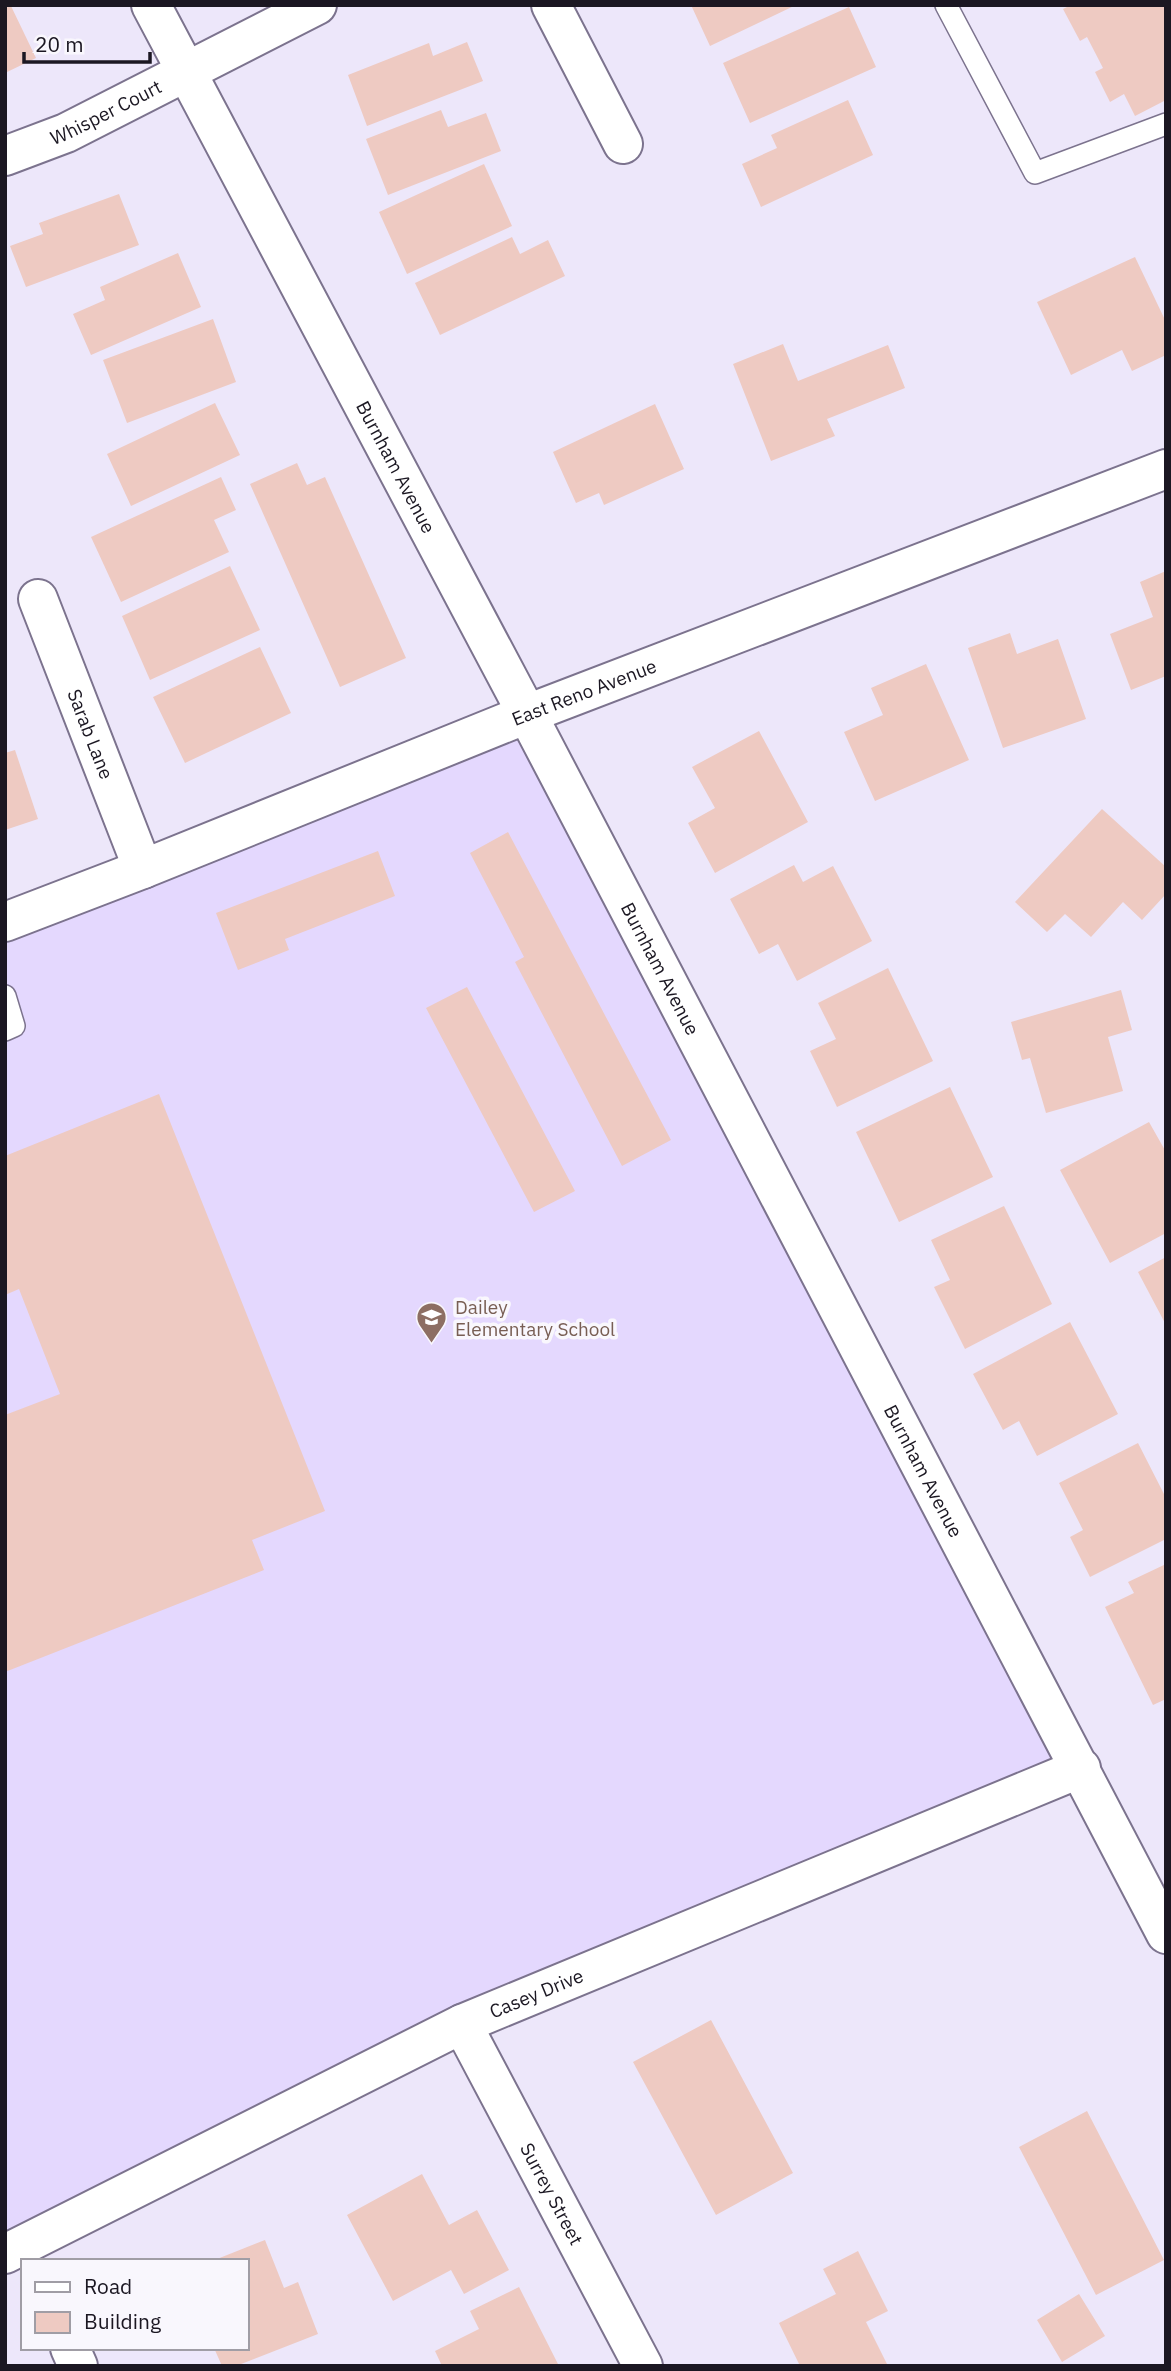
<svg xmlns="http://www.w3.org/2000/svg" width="1171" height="2371" viewBox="0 0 1171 2371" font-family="'IBM Plex Sans',sans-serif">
	<rect width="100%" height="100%" fill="#ede7fa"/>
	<path fill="#e4d8fe" d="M527 714 1081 1768 462 2024 5 2254V922Z"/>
	<path fill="#eecac2" d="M691 5H796L710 46Z
		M1071 5H1166V100L1135 116 1124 94 1110 102 1095 72 1103 68 1087 37 1080 41 1063 9Z
		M11 6 36 58 5 73V8Z
		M849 7 876 67 750 123 723 63Z
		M467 42 483 81 367 126 348 75 429 43 433 56Z
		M848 100 873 155 761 207 742 164 777 148 771 135Z
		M441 110 448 127 486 113 501 151 388 195 366 139Z
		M484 164 512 226 407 274 379 212Z
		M119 194 139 245 26 287 10 246 43 234 39 223Z
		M512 237 520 254 548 240 565 276 440 335 415 283Z
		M178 253 201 307 91 355 73 314 105 300 100 287Z
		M1135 257 1166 322V355L1132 371 1122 350 1071 375 1037 302Z
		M213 319 236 382 127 423 103 360Z
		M783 344 798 381 888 345 905 388 827 419 835 436 771 461 733 364Z
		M215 403 240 455 131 506 107 454Z
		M655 404 684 469 604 505 599 493 576 503 553 452Z
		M297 463 307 485 325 477 406 658 340 687 250 484Z
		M221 477 236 510 214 520 229 552 121 602 91 537Z
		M230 566 260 630 150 680 122 616Z
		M1166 571V676L1131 690 1110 634 1153 617 1140 582Z
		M1010 633 1017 654 1058 639 1086 719 1003 748 968 648Z
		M260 647 291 713 185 763 153 697Z
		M926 664 969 760 875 801 844 732 883 715 871 688Z
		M759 731 808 822 715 873 688 823 715 808 692 767Z
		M15 750 38 819 5 830V753Z
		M1102 809 1166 867V894L1142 920 1123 902 1091 937 1065 914 1047 932 1015 902Z
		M508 832 671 1140 622 1166 515 962 524 957 470 853Z
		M378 851 395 896 285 939 289 950 238 970 216 913Z
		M794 865 803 882 833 866 872 941 797 981 778 944 759 954 730 899Z
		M888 968 933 1061 837 1107 810 1051 836 1039 818 1003Z
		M467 987 575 1191 534 1212 426 1008Z
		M1121 990 1132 1030 1108 1037 1123 1091 1046 1113 1030 1058 1022 1060 1011 1022Z
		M950 1087 993 1177 899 1222 856 1132Z
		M159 1094 325 1511 252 1540 264 1570 5 1672V1415L60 1394 19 1289 5 1295V1156Z
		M1149 1122 1166 1152V1233L1110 1263 1060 1170Z
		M1004 1206 1052 1304 965 1349 934 1287 950 1280 931 1240Z
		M1166 1257V1325L1138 1272Z
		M1070 1322 1118 1414 1037 1456 1019 1421 1003 1430 973 1374Z
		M1138 1443 1166 1498V1539L1090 1577 1070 1537 1083 1530 1059 1483Z
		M1166 1564V1699L1153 1705 1105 1607 1134 1593 1128 1582Z
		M711 2020 793 2173 716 2215 633 2062Z
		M1087 2111 1164 2260 1096 2295 1019 2147Z
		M422 2174 449 2225 477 2210 509 2270 464 2294 451 2270 393 2301 347 2215Z
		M265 2240 284 2288 298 2282 318 2334 236 2366H222L214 2348H247V2261H212Z
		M858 2251 888 2311 866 2322 888 2366H800L779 2323 836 2294 823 2269Z
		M519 2287 559 2366H442L435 2351 479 2329 470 2311Z
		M1079 2294 1105 2336 1062 2362 1037 2320Z"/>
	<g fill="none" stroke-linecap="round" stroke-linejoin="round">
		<defs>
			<path id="lane" d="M946 5 1035 173 1166 124
				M5 996 14 1026 5 1030"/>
			<g id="street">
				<path id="s1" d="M151 5 527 714 1166 1934"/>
				<path d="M551 5 623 144"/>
				<path id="s2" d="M5 156 66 133 317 5"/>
				<path id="s3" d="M38 599 143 869"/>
				<path id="s4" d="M5 922 143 869 527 714 1166 469"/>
				<path id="s5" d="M462 2024 643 2366"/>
				<path id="s6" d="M5 2254 462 2024 1081 1768"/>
				<path d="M70 2348 78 2366"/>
			</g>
		</defs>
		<use href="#lane" stroke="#7c738e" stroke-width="24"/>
		<use href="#street" stroke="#7c738e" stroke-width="42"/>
		<use href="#lane" stroke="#fff" stroke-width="21"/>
		<use href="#street" stroke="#fff" stroke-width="38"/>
	</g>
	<defs>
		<symbol id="school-pin" viewBox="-11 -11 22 30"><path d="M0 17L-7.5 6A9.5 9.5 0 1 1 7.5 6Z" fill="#8d6e63" stroke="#f9f7fd"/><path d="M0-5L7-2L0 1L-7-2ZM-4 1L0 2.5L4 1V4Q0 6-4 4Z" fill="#fff"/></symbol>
	</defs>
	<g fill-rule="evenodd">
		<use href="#school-pin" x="414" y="1300" width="35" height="47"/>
	</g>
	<g text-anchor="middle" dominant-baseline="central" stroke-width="7" stroke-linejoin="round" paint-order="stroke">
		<g font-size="19" fill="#1b1722" stroke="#f9f7fd">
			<text stroke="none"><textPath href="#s2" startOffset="110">Whisper Court</textPath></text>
			<text stroke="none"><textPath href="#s1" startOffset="523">Burnham Avenue</textPath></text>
			<text stroke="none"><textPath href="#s4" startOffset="623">East Reno Avenue</textPath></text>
			<text stroke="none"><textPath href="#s3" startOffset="145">Sarab Lane</textPath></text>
			<text stroke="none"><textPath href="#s1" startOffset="1090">Burnham Avenue</textPath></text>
			<text stroke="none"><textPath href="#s1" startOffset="1657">Burnham Avenue</textPath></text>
			<text stroke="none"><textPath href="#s6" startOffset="592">Casey Drive</textPath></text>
			<text stroke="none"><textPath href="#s5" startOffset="192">Surrey Street</textPath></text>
		</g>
		<g font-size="19" fill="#785e54" stroke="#f9f7fd" text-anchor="start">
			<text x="455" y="1307">Dailey<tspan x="455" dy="22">Elementary School</tspan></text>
		</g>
	</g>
	<rect width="1171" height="2371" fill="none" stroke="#1b1722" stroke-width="14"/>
	<rect x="21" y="2259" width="228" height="91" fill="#f9f7fd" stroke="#a09da5" stroke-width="2"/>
	<rect x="35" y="2282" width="35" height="10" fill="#ffffff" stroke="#a09da5" stroke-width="2"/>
	<text x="84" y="2294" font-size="21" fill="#1b1722">Road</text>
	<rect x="35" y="2312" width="35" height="21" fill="#eecac2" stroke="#a09da5" stroke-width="2"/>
	<text x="84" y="2329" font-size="21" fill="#1b1722">Building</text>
	<path d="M24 52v10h126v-10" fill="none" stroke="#1b1722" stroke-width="3.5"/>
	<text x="35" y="52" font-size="21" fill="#1b1722" stroke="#f9f7fd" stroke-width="5" paint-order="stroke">20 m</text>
</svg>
